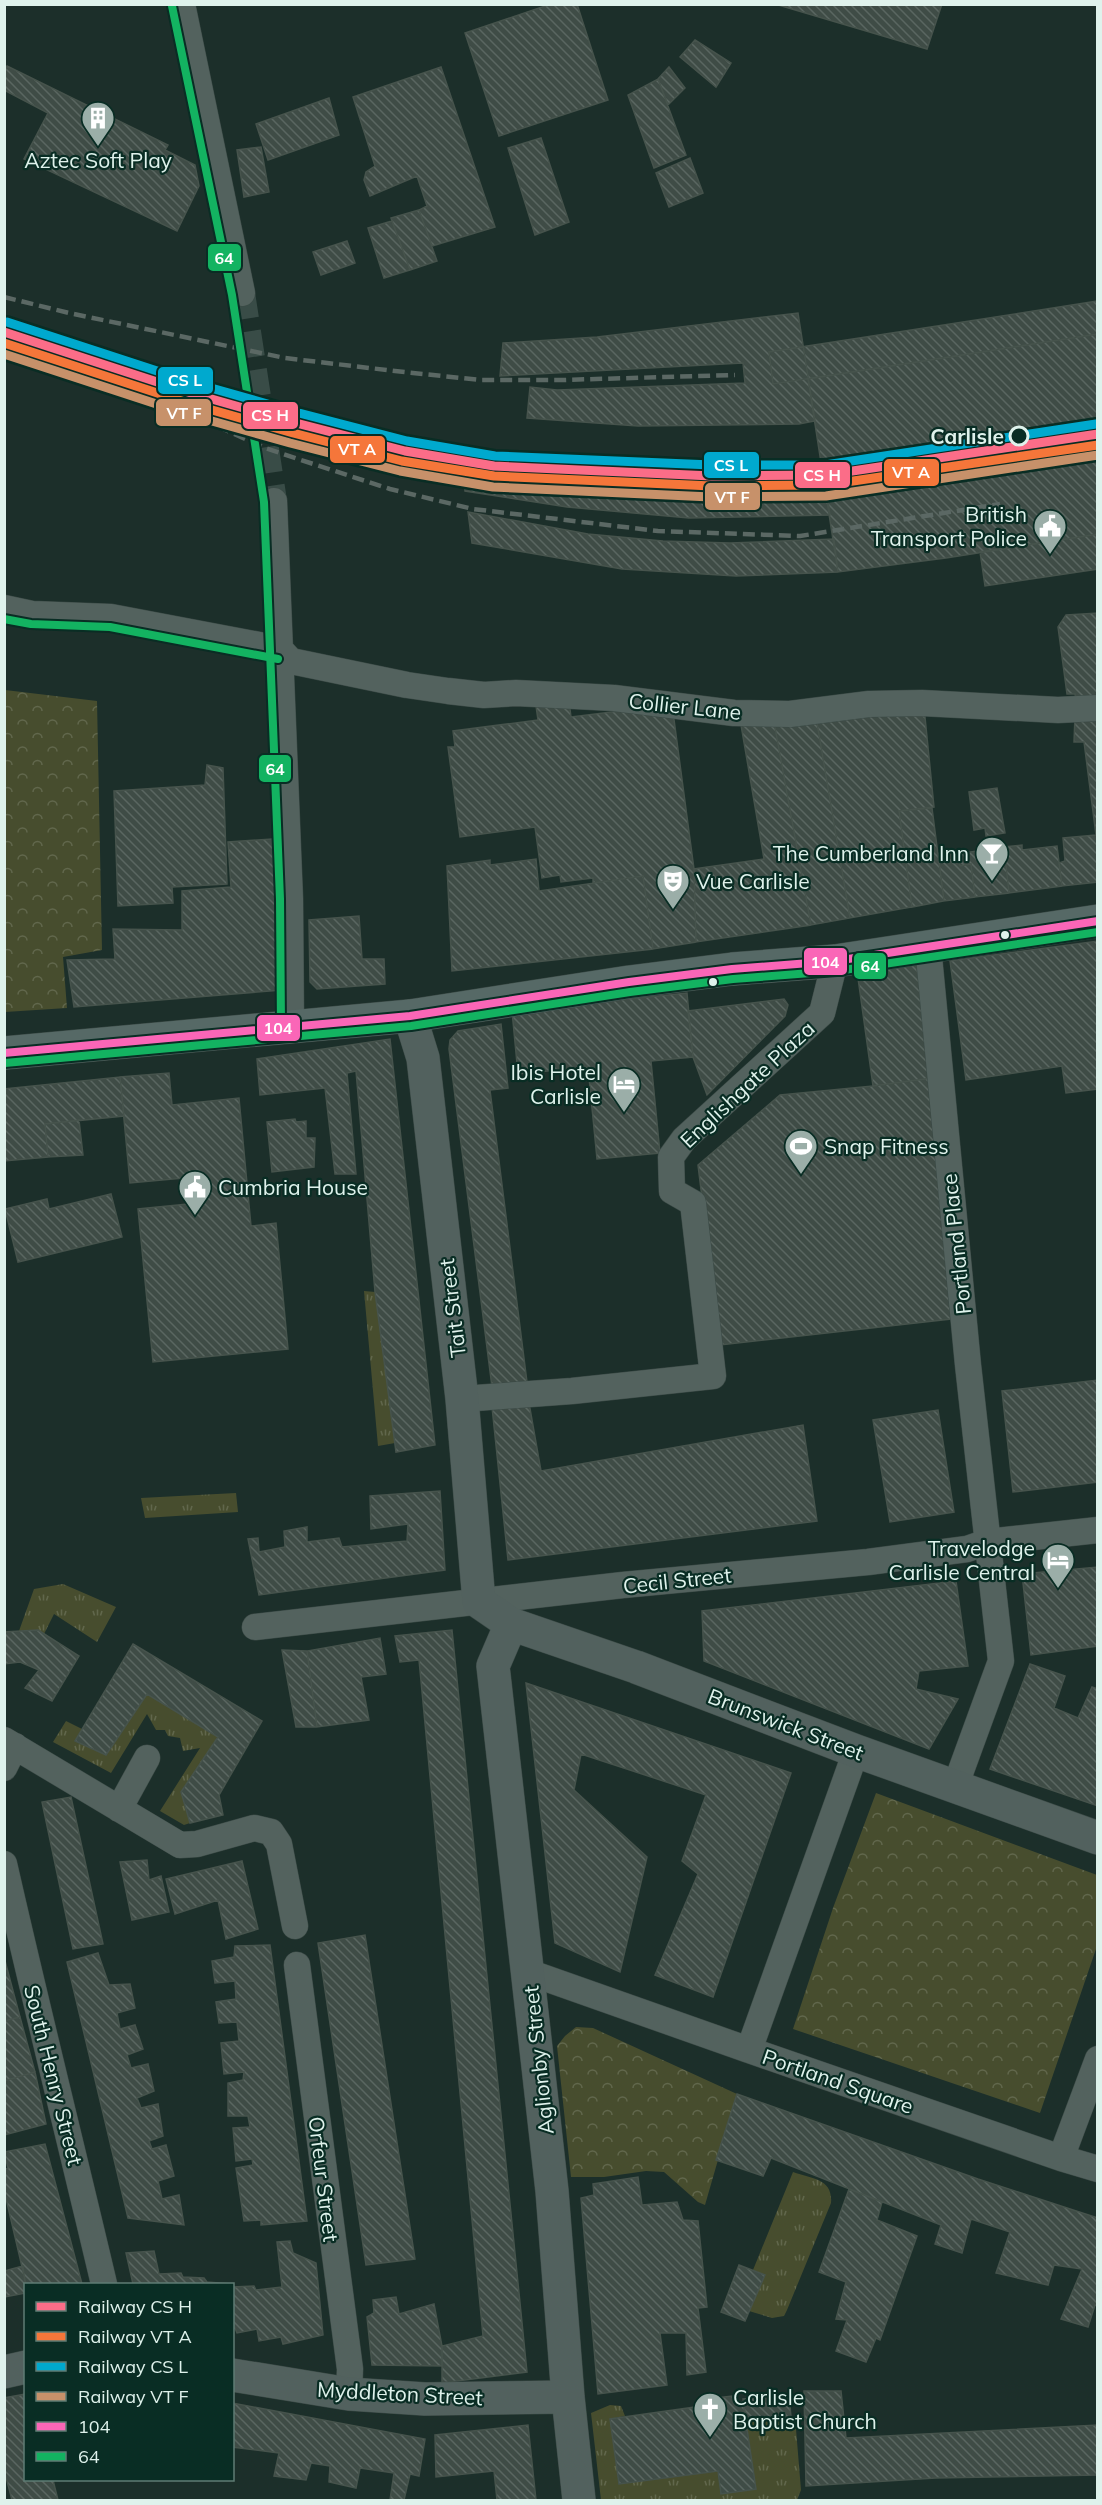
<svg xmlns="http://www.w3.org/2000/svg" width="1102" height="2505" viewBox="0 0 1102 2505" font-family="Mulish,sans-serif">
	<defs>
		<pattern id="grass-tufts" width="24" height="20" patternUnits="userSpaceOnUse" patternTransform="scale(1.5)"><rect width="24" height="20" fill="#474d2e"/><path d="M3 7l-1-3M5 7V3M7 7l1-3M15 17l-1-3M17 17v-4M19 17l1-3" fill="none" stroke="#61674c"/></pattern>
		<pattern id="forest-crowns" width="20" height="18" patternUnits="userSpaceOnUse" patternTransform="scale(1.5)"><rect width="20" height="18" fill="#474d2e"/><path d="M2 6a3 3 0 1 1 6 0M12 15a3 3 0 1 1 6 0" fill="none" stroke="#61674c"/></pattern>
		<pattern id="building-back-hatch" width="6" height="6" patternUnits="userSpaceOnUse" patternTransform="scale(1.5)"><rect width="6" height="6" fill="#3f4c46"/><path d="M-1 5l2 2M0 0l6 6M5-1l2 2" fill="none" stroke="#5a6661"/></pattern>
	</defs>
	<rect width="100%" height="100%" fill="#1c2f2a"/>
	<path fill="url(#grass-tufts)" d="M364 1291 375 1292 395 1443 378 1446Z
		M236 1493 238 1512 145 1518 141 1498Z
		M63 1584 116 1607 97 1642 54 1614 44 1634 38 1630 19 1631 34 1589Z
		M147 1694 218 1737 181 1792 190 1823 184 1825 160 1811 200 1748 183 1751 180 1738 168 1736 165 1730H156L147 1714 111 1773 53 1742 66 1721 82 1729 75 1741 106 1755Z
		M793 2172C813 2179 833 2179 831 2203L787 2310 784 2316 772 2318 749 2311 765 2275 753 2270Z
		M610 2405 621 2406 625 2416 610 2419 619 2484 718 2471 755 2489 746 2418 795 2417 801 2490 797 2500H601L591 2413Z"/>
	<path fill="url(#forest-crowns)" d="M5 690 97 701 102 950 63 957 67 1008 5 1012Z
		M876 1793 1097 1875V1946L1040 2113 793 2029 833 1908Z
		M576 2027 593 2028 737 2094 705 2205 698 2202 664 2172 646 2171 604 2177H571L557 2046 565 2036Z"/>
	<path fill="url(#building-back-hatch)" stroke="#46534c" stroke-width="1.5" d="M551 4H577L608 100 499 136 465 33Z
		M775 4H942L927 49Z
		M695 40 731 63 716 87 680 57Z
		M7 66 168 145 165 150 195 165 199 186 177 231 24 159 48 113 4 90V72Z
		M441 67 495 227 432 246 419 210 427 206 417 176 370 196 364 180 366 172 375 166 353 97Z
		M669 67 685 88 668 105 658 79Z
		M658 79 686 155 654 168 628 95Z
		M329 98 339 135 268 160 256 124Z
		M541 138 569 222 535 235 508 148Z
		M261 147 269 192 244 197 237 150Z
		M690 158 703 193 669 207 656 173Z
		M419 210 437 261 410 270 391 218Z
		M392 221 410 270 384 278 368 228Z
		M347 241 355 263 321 275 313 252Z
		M1098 301V334L773 384 769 352Z
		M798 313 815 421 799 424 638 426 527 418 530 387 557 390 745 383 743 363 500 376 503 343 597 337Z
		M1098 334V534L946 558 838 572 808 379Z
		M463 466 557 477 718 487 807 484 825 481 830 515 689 518 567 507 465 491Z
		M468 512 588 534 663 541 730 543 834 539 838 572 736 576 622 569 472 543Z
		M1098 534V569L985 586 980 552Z
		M1098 613V699H1076L1075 694H1067L1058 627 1066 615Z
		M569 701 571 717 652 707 673 712 694 869 696 942 653 949 643 876 593 883V878L561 882 560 875 542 878 535 827 460 837 448 747H455L453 731 538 720 536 706Z
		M924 707 934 807 899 811 912 907 850 918 816 717Z
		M1098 715V882L1062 886 1059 863 1065 861 1063 838 1096 835 1084 742H1074L1075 716Z
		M816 717 850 918 811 925 774 722Z
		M774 722 811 925 696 942 694 869 764 859 741 725Z
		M207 765 223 768 227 884 172 887 173 903 118 906 114 791 205 785Z
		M997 788 1005 833 986 836 985 828 974 830 969 792Z
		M932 808 944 901 912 907 899 811Z
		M272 839 282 990 74 1007 67 960 115 959 113 929 182 930V891L231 887 228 842Z
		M1022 845V850L1057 846 1062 886 1009 893 1004 847Z
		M1004 847 1009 893 975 897 971 864 960 866 956 854Z
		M938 853 956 854 960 866 971 864 975 897 944 901Z
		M536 859 539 891 643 876 653 949 452 971 447 866 490 860V865Z
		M359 916 362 959H384L385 984 317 989 310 982 309 920Z
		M1098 941V1089L1066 1093 1062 1066 966 1080 950 961Z
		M916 962 932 1078 873 1086 857 971Z
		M687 993 693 1057 651 1061 660 1153 597 1159 588 1067 518 1074 512 1011Z
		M784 999 788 1005 785 1016 707 1095 693 1057 688 1011Z
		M501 1024 508 1088 490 1090 527 1382 492 1387 449 1049 450 1040 458 1031Z
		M390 1039 435 1445 396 1452 375 1292 356 1071 347 1073 356 1174H335L325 1088 260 1095 257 1059Z
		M169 1073 172 1105 239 1098 251 1226 276 1223 288 1349 153 1362 138 1209 198 1203 195 1177 130 1183 120 1077Z
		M120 1077 124 1116 45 1124 48 1157 4 1161V1089Z
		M932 1078 951 1319 720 1345 698 1165 780 1095 873 1086Z
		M295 1119 296 1122 306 1121V1138H315L314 1167 272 1172 267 1122Z
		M79 1120 83 1155 48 1157 45 1124Z
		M111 1194 122 1237 18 1262 5 1209 47 1199 49 1209Z
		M1098 1380V1482L1013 1492 1002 1391Z
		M529 1403 541 1471 803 1425 817 1521 508 1560 492 1407Z
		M938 1410 954 1512 890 1522 873 1420Z
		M440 1491 445 1570 259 1595 248 1539 258 1538 259 1552 285 1547 284 1531 307 1527V1542L339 1538 342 1547 407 1541 408 1524 371 1529 370 1496Z
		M1098 1567V1646L1031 1655 1022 1574Z
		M956 1581 968 1666 919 1671 916 1689 958 1699 929 1749 704 1661 702 1611Z
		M38 1630 79 1656 52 1701 25 1688 39 1670 20 1662 4 1664V1632Z
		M452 1630 527 2372 442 2383V2346L483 2336 419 1660 400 1662 395 1636Z
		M380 1638 386 1674 361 1677 369 1720 317 1727 307 1651Z
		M133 1644 262 1721 219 1795 223 1815 190 1823 181 1792 218 1737 147 1694 106 1755 75 1741Z
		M282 1650 307 1651 317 1727H296Z
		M1030 1664 1065 1676 1054 1708 1078 1718 1092 1687 1098 1689V1806L990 1769Z
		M526 1683 791 1773 713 1997 655 1975 698 1874 682 1861 706 1795 581 1754 574 1790 647 1857 620 1972 555 1943Z
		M71 1797 103 1944 73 1949 42 1802Z
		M147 1860 149 1880 161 1876 169 1912 132 1920 120 1862Z
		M242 1861 258 1929 226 1939 218 1900 175 1914 166 1879Z
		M365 1935 415 2259 366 2265 318 1943Z
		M270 1945 307 2221 261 2225V2220L244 2221 236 2168 253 2165 252 2159 236 2161 233 2128 250 2127 248 2116H228V2083L243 2080 244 2072 224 2074 221 2043 239 2041 237 2022 219 2023 216 2002 236 1999 235 1981 215 1983 212 1961 234 1957 235 1946Z
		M98 1953 109 1985 130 1984 135 2008 117 2013 120 2029 135 2025 143 2049 127 2055 131 2068 148 2064 154 2091 137 2098 141 2108 158 2104 163 2136 149 2141 152 2149 166 2145 174 2176 158 2181 162 2199 179 2195 184 2225 128 2218 67 1962Z
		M4 1957 20 2017 4 2021Z
		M20 2017 35 2072 4 2081V2021Z
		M35 2072 46 2124 4 2135V2081Z
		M737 2094 978 2179 1098 2218V2306L1095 2305 1088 2327 1061 2319 1082 2269 1054 2265 1048 2285 996 2273 1010 2232 971 2219 962 2253 935 2244 941 2225 771 2158 763 2176 716 2160Z
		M45 2144 82 2284H26L4 2190V2170L8 2168 4 2152Z
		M638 2177 642 2205 677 2202 683 2220 698 2221 707 2307 698 2308 706 2372 687 2375 686 2333H660L667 2385 598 2394 581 2198 594 2195 593 2184Z
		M849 2189 882 2202 877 2220 917 2236 880 2340 876 2338 866 2362 836 2351 847 2320 836 2319 846 2282 819 2272Z
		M290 2241 293 2253 316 2263 323 2335 283 2344 281 2337 259 2341 257 2329 237 2333 235 2328 232 2329V2287L254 2286 256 2290 282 2287 277 2242Z
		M154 2251 159 2274 181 2273 183 2277 204 2278 207 2282 231 2284H133L126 2253Z
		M739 2265 765 2275 745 2321 721 2312Z
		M23 2266 26 2293 4 2297V2271Z
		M396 2297 399 2314 434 2304 442 2346V2366L372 2365 367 2317 374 2313 373 2300Z
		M804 2391H841L846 2438 1098 2425V2475L936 2478 806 2486Z
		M26 2394V2480H53L58 2500H12L4 2470V2398Z
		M789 2395 791 2417 746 2418 743 2399Z
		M732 2396 733 2401 743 2402 756 2489 721 2494 718 2471 619 2484 610 2419 709 2405 708 2399Z
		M232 2403 425 2439 419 2476 410 2474 404 2500H390L394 2473 360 2468 356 2488 329 2482 330 2466 311 2463 306 2480 274 2476 279 2453 232 2447Z
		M528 2425 536 2500H497L494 2471 436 2477 435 2435Z"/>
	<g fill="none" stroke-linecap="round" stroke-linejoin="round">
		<path stroke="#394c47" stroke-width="26" stroke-dasharray="26 13" stroke-linecap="butt" d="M242 293 274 501"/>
		<defs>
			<path id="street" d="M182 4 242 293
				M274 501 290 899 291 1026
				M4 608 32 614 111 617 280 649
				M280 649 291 661 407 685 448 691 484 695 516 693 614 698 734 713 790 714 869 704 922 703 1058 710 1098 708
				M928 946 968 1365 1001 1661 955 1787
				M462 1399 572 1391 713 1376 693 1203 672 1191 671 1157 684 1139 822 1013 835 961
				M255 1627 623 1585 868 1562 967 1549 987 1542 1098 1530
				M4 1740 180 1845 197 1844 254 1828 271 1832 279 1844 295 1926
				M856 1751 749 2050 1061 2158 1098 2059
				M4 1768 15 1746
				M119 1809 147 1758
				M4 1864C36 2005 71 2144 104 2284
				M297 1965 350 2369 349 2394
				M528 1972 749 2050
				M1061 2158 1098 2169"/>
			<path id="secondary" d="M410 1016 423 1058 462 1399 479 1602 511 1624 636 1667 856 1751 1098 1838
				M511 1624 493 1666 552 2191 568 2397 579 2500
				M4 2372 26 2367
				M232 2375 349 2394 425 2399 568 2397"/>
			<path id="primary" d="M4 1053 410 1016 629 982 732 969 835 961 1098 921"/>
		</defs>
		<use href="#street" stroke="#3b4a46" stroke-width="27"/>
		<use href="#secondary" stroke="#3b4a46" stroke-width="34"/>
		<use href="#primary" stroke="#3b4a46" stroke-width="34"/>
		<use href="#street" stroke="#53625e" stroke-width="26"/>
		<use href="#secondary" stroke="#52615e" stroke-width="33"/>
		<use href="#primary" stroke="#566966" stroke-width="33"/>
		<path stroke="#5b6864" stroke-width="4.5" stroke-dasharray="12 6" stroke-linecap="butt" d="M4 297 69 313 285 358 395 371 480 380H562L735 375
			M136 389 265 448 298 459 390 489 473 509 658 531 800 536 1000 504"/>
		<defs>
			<path id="bus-1" d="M4 1053 410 1016 629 982 732 969 835 961 1098 921"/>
			<path id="bus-2" d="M172 6 232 295 264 502 280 899 281 1026
				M4 619 31 624 110 627 278 659
				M5 1063 411 1026 630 992 733 979 837 971 1098 932"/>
		</defs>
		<use href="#bus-1" stroke="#092d24" stroke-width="12"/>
		<use href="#bus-2" stroke="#092d24" stroke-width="12"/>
		<use href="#bus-1" stroke="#fa66b7" stroke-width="8"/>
		<use href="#bus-2" stroke="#13b361" stroke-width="8"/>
		<defs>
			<path id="rail-1" d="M4 332 194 394 296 423 405 451 494 466 712 476 826 475 1098 434"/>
			<path id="rail-2" d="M4 343 191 404 293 433 402 461 494 476 712 486 826 485 1098 445"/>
			<path id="rail-3" d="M7 322 197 384 299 413 407 441 495 456 712 465H825L1096 424"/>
			<path id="rail-4" d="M4 354 187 414 290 443 400 471 493 487 711 497 826 496 1098 455"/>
		</defs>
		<use href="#rail-1" stroke="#092d24" stroke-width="14"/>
		<use href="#rail-2" stroke="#092d24" stroke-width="14"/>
		<use href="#rail-3" stroke="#092d24" stroke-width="14"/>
		<use href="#rail-4" stroke="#092d24" stroke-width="14"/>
		<use href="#rail-1" stroke="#fb6d88" stroke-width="9"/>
		<use href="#rail-2" stroke="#f5763a" stroke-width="9"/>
		<use href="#rail-3" stroke="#00a9ce" stroke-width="9"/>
		<use href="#rail-4" stroke="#c7916a" stroke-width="9"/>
	</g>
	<defs>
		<symbol id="building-pin" viewBox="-11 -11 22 30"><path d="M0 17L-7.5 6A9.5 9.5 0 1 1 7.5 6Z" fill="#9baea8" stroke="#092d24"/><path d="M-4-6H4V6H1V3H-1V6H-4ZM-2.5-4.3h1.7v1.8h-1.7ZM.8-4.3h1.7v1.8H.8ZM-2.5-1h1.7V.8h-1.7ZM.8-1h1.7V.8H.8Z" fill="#fff"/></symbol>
		<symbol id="civic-pin" viewBox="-11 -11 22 30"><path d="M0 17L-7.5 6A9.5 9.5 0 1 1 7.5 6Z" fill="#9baea8" stroke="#092d24"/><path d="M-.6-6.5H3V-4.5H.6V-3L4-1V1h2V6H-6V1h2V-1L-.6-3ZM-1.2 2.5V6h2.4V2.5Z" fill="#fff"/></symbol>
		<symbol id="bar-pin" viewBox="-11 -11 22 30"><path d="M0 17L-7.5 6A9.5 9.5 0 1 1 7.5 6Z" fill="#9baea8" stroke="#092d24"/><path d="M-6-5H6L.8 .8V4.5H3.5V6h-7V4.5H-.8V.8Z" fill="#fff"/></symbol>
		<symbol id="theatre-pin" viewBox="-11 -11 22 30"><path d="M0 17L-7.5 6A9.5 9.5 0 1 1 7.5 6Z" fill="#9baea8" stroke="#092d24"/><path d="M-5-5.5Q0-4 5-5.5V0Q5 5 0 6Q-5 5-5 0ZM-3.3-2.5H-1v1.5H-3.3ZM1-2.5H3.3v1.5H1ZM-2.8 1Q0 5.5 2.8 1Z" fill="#fff"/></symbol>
		<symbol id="hotel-pin" viewBox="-11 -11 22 30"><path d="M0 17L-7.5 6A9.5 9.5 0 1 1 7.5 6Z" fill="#9baea8" stroke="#092d24"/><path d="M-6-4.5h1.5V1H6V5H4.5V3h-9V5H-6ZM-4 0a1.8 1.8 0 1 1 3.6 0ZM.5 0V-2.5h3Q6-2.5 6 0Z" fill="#fff"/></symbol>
		<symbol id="stadium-pin" viewBox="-11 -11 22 30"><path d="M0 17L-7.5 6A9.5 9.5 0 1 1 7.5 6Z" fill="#9baea8" stroke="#092d24"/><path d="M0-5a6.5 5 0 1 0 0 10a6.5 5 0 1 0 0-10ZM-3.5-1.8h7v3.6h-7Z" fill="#fff"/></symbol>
		<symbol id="church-pin" viewBox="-11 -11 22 30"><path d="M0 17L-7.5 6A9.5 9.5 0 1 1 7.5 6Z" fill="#9baea8" stroke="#092d24"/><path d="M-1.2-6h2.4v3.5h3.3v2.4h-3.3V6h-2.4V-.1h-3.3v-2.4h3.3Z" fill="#fff"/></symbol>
	</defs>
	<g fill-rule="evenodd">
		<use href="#building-pin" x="79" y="99" width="38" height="52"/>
		<use href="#civic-pin" x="1031" y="507" width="38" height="52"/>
		<use href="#bar-pin" x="973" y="834" width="38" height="52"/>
		<use href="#theatre-pin" x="654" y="862" width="38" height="52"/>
		<use href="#hotel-pin" x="605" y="1065" width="38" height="52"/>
		<use href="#stadium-pin" x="782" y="1127" width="38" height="52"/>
		<use href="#civic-pin" x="176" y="1168" width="38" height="52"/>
		<use href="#hotel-pin" x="1039" y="1541" width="38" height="52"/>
		<use href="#church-pin" x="691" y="2390" width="38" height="52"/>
	</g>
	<circle fill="#092d24" stroke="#dff2ec" stroke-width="3" cx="1019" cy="436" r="9"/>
	<g fill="#dff2ec" stroke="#092d24" stroke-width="2">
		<circle cx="1005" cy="935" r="5"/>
		<circle cx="713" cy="982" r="5"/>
	</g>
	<g text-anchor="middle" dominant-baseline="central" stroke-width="4.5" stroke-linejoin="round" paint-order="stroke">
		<g font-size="21" fill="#dff2ec" stroke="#092d24" text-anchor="end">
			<text x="98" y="160" text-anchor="middle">Aztec Soft Play</text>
			<text x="1027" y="514">British<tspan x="1027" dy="24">Transport Police</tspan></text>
			<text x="969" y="853">The Cumberland Inn</text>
			<text x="696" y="881" text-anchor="start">Vue Carlisle</text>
			<text x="601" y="1072">Ibis Hotel<tspan x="601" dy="24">Carlisle</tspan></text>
			<text x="824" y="1146" text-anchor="start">Snap Fitness</text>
			<text x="218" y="1187" text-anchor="start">Cumbria House</text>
			<text x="1035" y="1548">Travelodge<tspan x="1035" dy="24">Carlisle Central</tspan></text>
			<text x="733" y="2397" text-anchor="start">Carlisle<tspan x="733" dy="24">Baptist Church</tspan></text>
		</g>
		<g font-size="21" font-weight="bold" fill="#dff2ec" stroke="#092d24" text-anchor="end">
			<text x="1004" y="436">Carlisle</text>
		</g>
		<g font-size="21" fill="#dff2ec" stroke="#092d24">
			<text transform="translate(685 706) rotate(6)">Collier Lane</text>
			<text transform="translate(747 1084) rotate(-43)">Englishgate Plaza</text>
			<text transform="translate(956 1244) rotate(-96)">Portland Place</text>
			<text transform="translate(452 1308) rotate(-97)">Tait Street</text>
			<text transform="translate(677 1580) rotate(-6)">Cecil Street</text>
			<text transform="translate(786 1724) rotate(21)">Brunswick Street</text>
			<text transform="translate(538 2060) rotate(-96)">Aglionby Street</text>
			<text transform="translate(54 2075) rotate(76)">South Henry Street</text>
			<text transform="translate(838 2081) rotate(19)">Portland Square</text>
			<text transform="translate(324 2179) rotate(83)">Orfeur Street</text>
			<text transform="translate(400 2393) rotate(3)">Myddleton Street</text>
		</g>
	</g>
	<g stroke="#092d24" stroke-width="2">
		<rect x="207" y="243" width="35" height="29" rx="6" fill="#13b361"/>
		<rect x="157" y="366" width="57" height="29" rx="6" fill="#00a9ce"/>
		<rect x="155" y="398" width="57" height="29" rx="6" fill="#c7916a"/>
		<rect x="242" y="401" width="57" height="29" rx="6" fill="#fb6d88"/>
		<rect x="329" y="435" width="57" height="29" rx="6" fill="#f5763a"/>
		<rect x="703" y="451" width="57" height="28" rx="6" fill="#00a9ce"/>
		<rect x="883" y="458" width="57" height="29" rx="6" fill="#f5763a"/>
		<rect x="794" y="461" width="57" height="28" rx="6" fill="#fb6d88"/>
		<rect x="704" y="482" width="57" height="29" rx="6" fill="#c7916a"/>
		<rect x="258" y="754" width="34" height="29" rx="6" fill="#13b361"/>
		<rect x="803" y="947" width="45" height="29" rx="6" fill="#fa66b7"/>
		<rect x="853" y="952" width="34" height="28" rx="6" fill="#13b361"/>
		<rect x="256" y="1014" width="45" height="28" rx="6" fill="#fa66b7"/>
	</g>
	<g font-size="16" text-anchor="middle" font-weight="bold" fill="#fff">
		<text x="224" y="264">64</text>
		<text x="185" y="386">CS L</text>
		<text x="184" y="419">VT F</text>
		<text x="270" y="421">CS H</text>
		<text x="357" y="455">VT A</text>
		<text x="731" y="471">CS L</text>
		<text x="911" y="478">VT A</text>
		<text x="822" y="481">CS H</text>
		<text x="732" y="503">VT F</text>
		<text x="275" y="775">64</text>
		<text x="825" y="968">104</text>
		<text x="870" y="972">64</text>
		<text x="278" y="1034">104</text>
	</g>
	<rect width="1102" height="2505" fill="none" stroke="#dff2ec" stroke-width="12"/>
	<rect x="24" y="2283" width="210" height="198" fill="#092d24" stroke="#5f7c74" stroke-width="1.5"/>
	<rect x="36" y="2302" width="30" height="9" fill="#fb6d88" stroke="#5f7c74" stroke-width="1.5"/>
	<text x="78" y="2313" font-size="18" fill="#dff2ec">Railway CS H</text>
	<rect x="36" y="2332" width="30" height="9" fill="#f5763a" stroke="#5f7c74" stroke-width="1.5"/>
	<text x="78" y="2343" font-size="18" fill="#dff2ec">Railway VT A</text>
	<rect x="36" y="2362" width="30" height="9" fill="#00a9ce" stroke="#5f7c74" stroke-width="1.5"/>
	<text x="78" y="2373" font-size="18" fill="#dff2ec">Railway CS L</text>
	<rect x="36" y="2392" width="30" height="9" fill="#c7916a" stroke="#5f7c74" stroke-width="1.5"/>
	<text x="78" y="2403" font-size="18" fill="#dff2ec">Railway VT F</text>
	<rect x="36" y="2422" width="30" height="9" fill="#fa66b7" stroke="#5f7c74" stroke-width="1.5"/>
	<text x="78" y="2433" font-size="18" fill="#dff2ec">104</text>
	<rect x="36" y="2452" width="30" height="9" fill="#13b361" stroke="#5f7c74" stroke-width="1.5"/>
	<text x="78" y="2463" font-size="18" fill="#dff2ec">64</text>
</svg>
